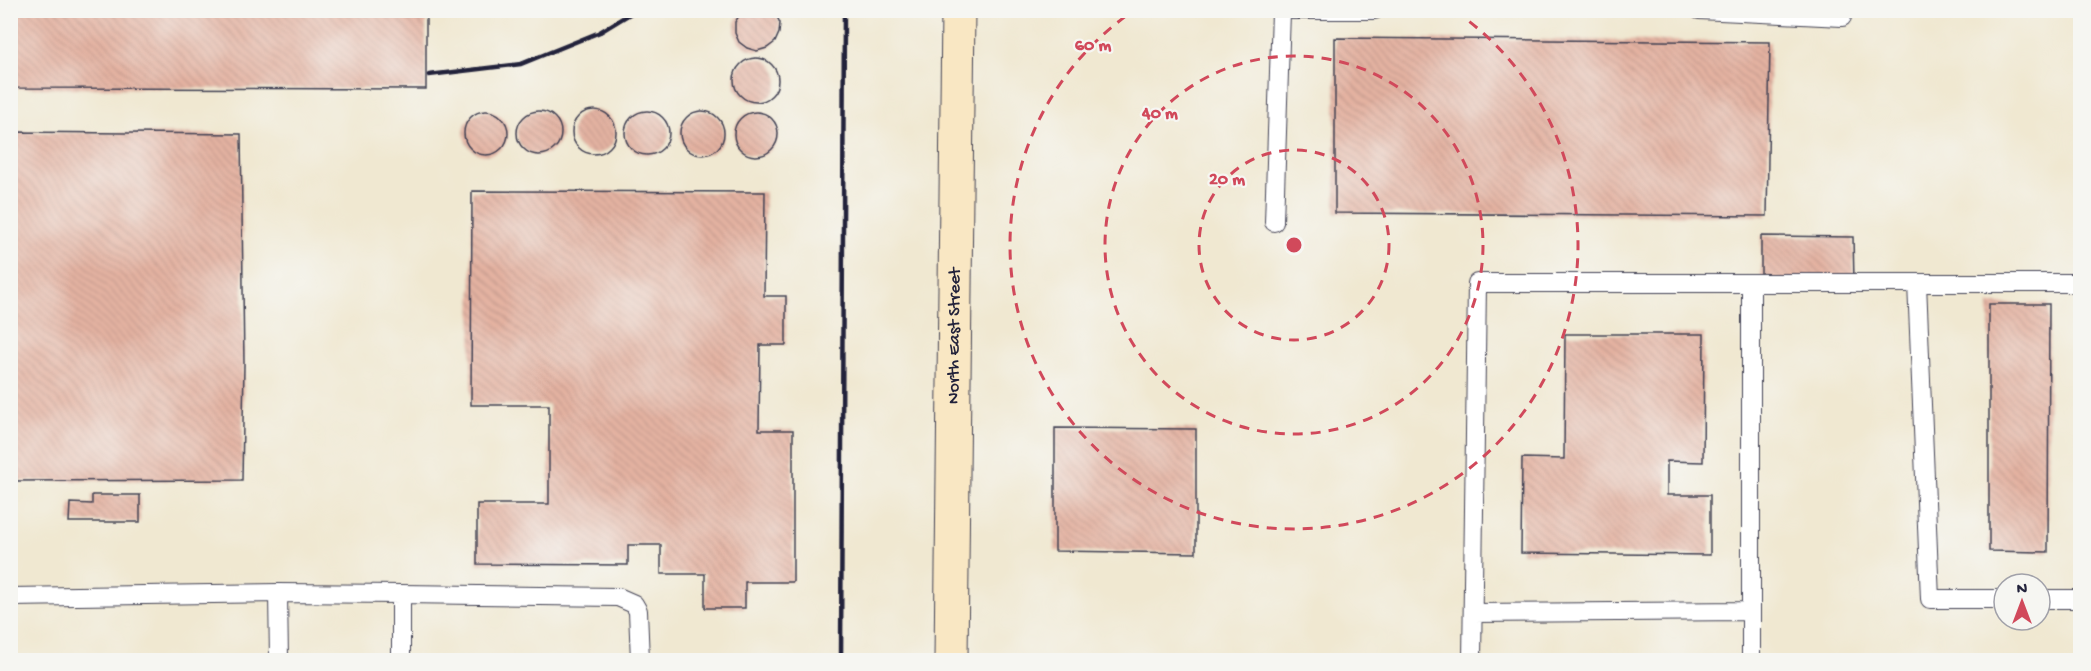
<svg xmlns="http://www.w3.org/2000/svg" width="2091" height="671" viewBox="0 0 2091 671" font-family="'Gochi Hand',sans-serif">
	<defs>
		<pattern id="building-back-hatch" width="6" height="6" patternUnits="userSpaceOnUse" patternTransform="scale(1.5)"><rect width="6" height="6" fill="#e4b2a1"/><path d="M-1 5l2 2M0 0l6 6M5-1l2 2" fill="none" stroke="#c3998c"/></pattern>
	</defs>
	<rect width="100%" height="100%" fill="#f6f6f2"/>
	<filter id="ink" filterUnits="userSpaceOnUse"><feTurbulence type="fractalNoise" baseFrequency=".0167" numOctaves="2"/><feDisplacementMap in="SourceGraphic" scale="12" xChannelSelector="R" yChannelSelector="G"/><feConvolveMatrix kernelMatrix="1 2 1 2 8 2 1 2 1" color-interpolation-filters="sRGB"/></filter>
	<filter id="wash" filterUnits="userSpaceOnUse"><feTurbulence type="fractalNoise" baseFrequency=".008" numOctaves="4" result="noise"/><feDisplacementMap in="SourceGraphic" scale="24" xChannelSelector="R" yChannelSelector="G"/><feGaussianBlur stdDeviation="1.35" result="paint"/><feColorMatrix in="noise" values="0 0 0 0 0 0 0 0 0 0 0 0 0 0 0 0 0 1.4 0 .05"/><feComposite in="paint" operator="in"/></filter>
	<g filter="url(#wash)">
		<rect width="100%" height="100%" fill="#f0e8d1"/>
		<g id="blocks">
			<path fill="url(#building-back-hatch)" d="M10 10H426V89L10 88Z
				M743 10H772L775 13 780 23 779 33 775 42 767 48 757 51 747 48 739 42 735 33V22Z
				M1335 38 1770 42 1767 216 1335 213Z
				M734 80a22 22 0 1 1 44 0a22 22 0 1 1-44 0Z
				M572 132a22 22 0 1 1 44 0a22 22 0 1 1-44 0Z
				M517 133a22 22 0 1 1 44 0a22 22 0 1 1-44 0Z
				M680 133a22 22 0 1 1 44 0a22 22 0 1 1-44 0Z
				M464 133a22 22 0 1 1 44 0a22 22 0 1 1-44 0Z
				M625 133a22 22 0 1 1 44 0a22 22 0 1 1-44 0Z
				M734 134a22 22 0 1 1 44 0a22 22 0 1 1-44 0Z
				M10 132 241 134 244 364 242 480 10 481Z
				M472 191 765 192 764 296H786V345H760L759 430H793V582H745V608H705V574H661V545H628V565L477 564V504H549V405H471Z
				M1761 236 1853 237 1854 281H1761Z
				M1989 304H2049L2048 552 1989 551Z
				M1565 334H1704L1703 462 1667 461V495H1710V555L1521 553 1522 458 1564 459Z
				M1055 428 1196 429V553L1055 551Z
				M92 495H140V522H69L70 503 92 504Z"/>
		</g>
	</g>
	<g filter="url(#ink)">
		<use href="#blocks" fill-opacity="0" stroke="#414052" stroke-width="1.5"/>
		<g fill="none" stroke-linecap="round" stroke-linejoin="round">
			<defs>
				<path id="lane" d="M1281 10H1375
					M1699 10 1842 17
					M1274 222 1281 12
					M1917 283 1930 599H2004
					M401 594 618 597 634 604 638 611 640 660
					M10 597 278 593
					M2040 599H2080
					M1473 613 1750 611
					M279 660 278 593 401 594V660
					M1472 660 1477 283H2080
					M1751 660V283"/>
				<g id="secondary">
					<path id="s1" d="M951 660 958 10"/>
				</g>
			</defs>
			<use href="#lane" stroke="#414052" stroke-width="20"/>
			<use href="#secondary" stroke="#414052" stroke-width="35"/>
			<use href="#lane" stroke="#fff" stroke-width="18"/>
			<use href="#secondary" stroke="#f9e7c3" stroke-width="33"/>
			<path stroke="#22223b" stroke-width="4.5" d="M429 75 521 64 600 32 636 10
				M841 660 844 10"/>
		</g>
	</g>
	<g fill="none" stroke="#d1495b" stroke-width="3" stroke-dasharray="10 8">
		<circle cx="1294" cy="245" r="95"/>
		<circle cx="1294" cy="245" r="189"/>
		<path d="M1455 11A284 284 0 1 1 1133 11"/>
	</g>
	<g text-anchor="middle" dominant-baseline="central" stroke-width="4.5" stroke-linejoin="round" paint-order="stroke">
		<g font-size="18" fill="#22223b" stroke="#f6f6f2">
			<text stroke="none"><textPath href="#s1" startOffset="324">North East Street</textPath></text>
		</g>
	</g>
	<circle cx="1294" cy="245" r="9" fill="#d1495b" stroke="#f6f6f2" stroke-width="3"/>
	<g font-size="18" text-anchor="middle" font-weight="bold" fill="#d1495b" stroke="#f6f6f2" stroke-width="4.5" stroke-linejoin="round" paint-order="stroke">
		<text x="1093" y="50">60 m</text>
		<text x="1160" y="118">40 m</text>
		<text x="1227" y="184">20 m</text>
	</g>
	<rect width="2091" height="671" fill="none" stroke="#f6f6f2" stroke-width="36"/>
	<g transform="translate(2022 602)"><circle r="28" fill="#f6f6f2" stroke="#a1a1a9" stroke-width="1.5"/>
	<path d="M0-4.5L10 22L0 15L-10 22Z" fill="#d1495b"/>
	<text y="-9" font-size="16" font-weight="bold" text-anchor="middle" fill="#22223b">N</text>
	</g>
</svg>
